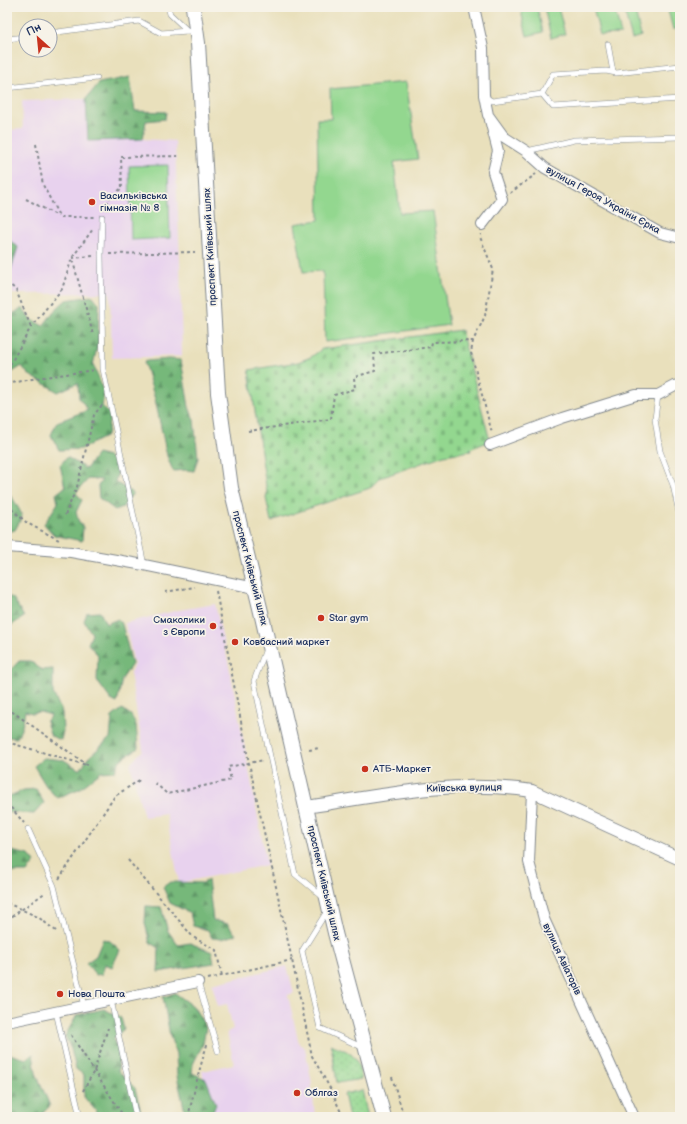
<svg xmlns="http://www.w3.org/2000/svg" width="687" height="1124" viewBox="0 0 687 1124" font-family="'Balsamiq Sans',sans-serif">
	<defs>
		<pattern id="grass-dots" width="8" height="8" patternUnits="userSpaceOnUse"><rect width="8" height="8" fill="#93d78f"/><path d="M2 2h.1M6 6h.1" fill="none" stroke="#7eb97e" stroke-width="1.8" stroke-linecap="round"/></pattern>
		<pattern id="forest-firs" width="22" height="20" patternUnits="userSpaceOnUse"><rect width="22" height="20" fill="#76b87a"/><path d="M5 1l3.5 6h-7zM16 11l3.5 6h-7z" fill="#609667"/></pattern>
		<pattern id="cemetery-stones" width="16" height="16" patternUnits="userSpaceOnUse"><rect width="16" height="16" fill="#93d78f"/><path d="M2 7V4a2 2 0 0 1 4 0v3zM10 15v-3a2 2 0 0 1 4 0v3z" fill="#7eb97e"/></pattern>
	</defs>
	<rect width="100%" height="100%" fill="#f7f3e8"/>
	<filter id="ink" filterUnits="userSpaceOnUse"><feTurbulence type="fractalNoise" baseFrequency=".025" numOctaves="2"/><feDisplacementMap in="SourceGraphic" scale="8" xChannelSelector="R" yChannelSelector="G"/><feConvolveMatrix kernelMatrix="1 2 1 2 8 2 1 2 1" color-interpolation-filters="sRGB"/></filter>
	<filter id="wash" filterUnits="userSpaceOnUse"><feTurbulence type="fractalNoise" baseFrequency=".012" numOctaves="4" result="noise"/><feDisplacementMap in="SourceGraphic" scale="16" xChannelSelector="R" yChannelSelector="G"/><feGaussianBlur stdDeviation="0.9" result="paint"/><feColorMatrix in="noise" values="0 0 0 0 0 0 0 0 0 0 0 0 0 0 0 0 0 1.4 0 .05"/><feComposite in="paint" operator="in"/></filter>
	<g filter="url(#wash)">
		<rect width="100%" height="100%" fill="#e9e0bc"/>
		<path fill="#e8d2ee" d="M86 99 88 141 143 139 175 141 180 262 182 356 112 358 110 293 7 294V130L23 129 22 101Z
			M215 604 231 675 267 865 179 883 166 814 144 817 130 764 143 750 130 673 134 664 125 623 179 610Z
			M287 966 294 993 288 995 299 1044 305 1048 311 1078 315 1117H207L210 1112 202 1071 234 1064 227 1032 233 1029 227 1004 218 1006 212 984Z"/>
		<path fill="url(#grass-dots)" stroke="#578376" d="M331 1044C351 1053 358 1054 361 1079L337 1083Z
			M362 1090 368 1117H349L344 1094Z"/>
		<path fill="url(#forest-firs)" stroke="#48746c" d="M130 77 135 111 166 112 165 119 146 121 143 139 88 141 86 99 99 83Z
			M7 234 9 240 18 247 7 282Z
			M93 296 99 304 98 343 93 365 98 376 104 394 102 406 110 415 107 436 81 449 59 450 51 435 57 422 88 410 79 398 78 383 58 392 28 374 22 366 11 373 7 374V313L12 314 23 308 29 318 43 326 54 311 66 300Z
			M169 359 181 360 189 407 194 420 198 458 194 471 186 470 173 471 167 456 155 399 144 362 147 361Z
			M97 454 109 457 119 467 115 482 133 493 123 507 115 510 99 498 98 486 102 480 88 479 76 493 82 500 76 512 79 522 83 527 82 541 54 535 44 524 58 503 56 494 65 487 60 465 67 457 86 469Z
			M7 496 12 497 20 511 22 517 15 530 7 532Z
			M7 596 13 598 24 617 7 628Z
			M100 612 106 624 118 619 122 624 132 664 122 679 117 703 111 700 97 681 98 655 88 644 92 634 84 621 87 613Z
			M19 661H30L42 670 53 669V693L62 712 63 731 61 740 51 736 46 722 51 715 40 712 32 713 25 711 22 727 17 738 7 737V674Z
			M122 709 131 715 136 725 138 748 120 760 115 771 101 772 81 788 57 798 46 786 34 766 44 758 64 760 80 770 88 758 110 738 112 717Z
			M36 789 44 803 34 814 7 812V797L24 790Z
			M11 851 29 855 35 862 27 872H7V852Z
			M208 880 213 920 228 924 236 935 221 939 212 938 208 930 193 926 190 913 170 903 163 887 170 882 203 883Z
			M146 906 161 907 168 931 178 945 190 943 212 952 214 963 158 972 159 948 150 943 145 923Z
			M103 939 110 941 120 950 112 967 105 964 102 974 96 975 86 963 96 956Z
			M175 993 193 1006 206 1027 203 1044 193 1064 192 1073 206 1079 216 1104 211 1117H193L185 1112 177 1076 176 1054 170 1036 163 997Z
			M104 1009 121 1018 124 1029 113 1039 119 1051 118 1071 135 1088 142 1117H95L96 1111 84 1097V1075L76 1069 71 1049 65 1036 77 1015Z
			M10 1054 26 1059 33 1054 36 1073 50 1106 39 1117H10L11 1102 7 1096V1056Z"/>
		<path fill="url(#cemetery-stones)" stroke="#578376" d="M461 330 490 441 470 449 471 451 444 455 380 478 370 488 271 521 266 498 267 493 249 370 298 362 311 357 322 349Z"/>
		<path fill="#93d78f" stroke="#578376" d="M520 7H537L543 32 527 36Z
			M544 7H558L565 34 551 38Z
			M593 7H614L621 34 600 35Z
			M623 7H634L641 36 632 39Z
			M667 7H680V29H673Z
			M406 82 418 159 394 162 400 213 433 211 449 325 325 342 323 271 303 272 295 224 319 220 317 119H331L330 89Z
			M168 165 170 238 131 240 129 166Z"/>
	</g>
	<g filter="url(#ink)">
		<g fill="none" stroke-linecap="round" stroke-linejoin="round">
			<defs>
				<path id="service" d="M168 7 170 14 188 31
					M50 33 139 21 161 33 188 31
					M7 39 26 37
					M608 44 613 72
					M7 88 97 78
					M542 94 553 74 606 71 616 73 680 66
					M484 96 492 101 542 94 553 107 680 99
					M527 151 574 140 680 137
					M102 217 101 255 103 369 144 565
					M658 395 655 419 660 451 673 485 680 517
					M266 649 254 681 295 874 323 897
					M28 829 54 886 84 1006
					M327 911 302 951 320 1028 364 1048
					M198 982 218 1051
					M111 1000 136 1117
					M56 1012 80 1117"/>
				<path id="minor" d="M474 7 483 48 484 95 488 115 504 137 526 151 545 168 660 233 680 238
					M482 225 502 199 493 172 498 151 490 120
					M490 445 562 418 636 395H658L675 386 680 385
					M7 547 71 552 144 565 255 588
					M532 791 529 862 544 919 634 1117
					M7 1022 198 982"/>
				<path id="tertiary" d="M307 807C381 795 456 779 532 791L680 859"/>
				<path id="secondary" d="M193 7 198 43 218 393 231 488 261 612 335 933 384 1117"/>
			</defs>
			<use href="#service" stroke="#82888d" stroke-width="6"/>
			<use href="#minor" stroke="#82888d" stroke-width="12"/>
			<use href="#tertiary" stroke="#82888d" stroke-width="14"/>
			<use href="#secondary" stroke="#82888d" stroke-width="16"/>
			<path stroke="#82888d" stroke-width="2" stroke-dasharray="3 3" stroke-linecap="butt" d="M36 144 43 185 58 214 61 217H94
				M510 193 536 174
				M26 199 58 216
				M107 210 108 199 122 188 121 157 181 156
				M109 254 195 252
				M93 256 72 258 93 334
				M7 282 16 290 31 327
				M473 341 471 353 492 433
				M7 370 31 327 62 289 72 258 93 229
				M7 384 37 378 95 370
				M248 431 331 419 334 395 355 389 354 377 375 371 374 354 431 347 432 342 473 341 485 316 493 269 480 237 481 234
				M7 505 27 523 59 540
				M7 510 11 509
				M65 515 77 487 94 415 102 405
				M216 591 249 763 292 960 312 1056 331 1090 343 1117
				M165 592 195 587
				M7 708 89 766
				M7 742 86 765
				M309 750 319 748
				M155 783 167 794 231 780 228 767 264 760
				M7 803 24 823
				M128 860 193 937 216 950 222 976
				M59 879 115 796 141 779
				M7 903 38 917 56 931
				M7 920 46 892
				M208 979 292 960
				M71 1035 124 1117
				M392 1077 404 1117
				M83 1091 94 1071 108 1028
				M188 1117C194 1093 199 1069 207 1045"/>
			<use href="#service" stroke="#fff" stroke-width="5"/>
			<use href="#minor" stroke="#fff" stroke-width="10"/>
			<use href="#tertiary" stroke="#fff" stroke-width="12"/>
			<use href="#secondary" stroke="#fff" stroke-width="14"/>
		</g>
	</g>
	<g fill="#c8321e" stroke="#f7f3e8" stroke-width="1.5">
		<circle cx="92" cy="202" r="4"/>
		<circle cx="321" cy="618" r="4"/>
		<circle cx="213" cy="626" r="4"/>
		<circle cx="235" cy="642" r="4"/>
		<circle cx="365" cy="769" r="4"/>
		<circle cx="60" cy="994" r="4"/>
		<circle cx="297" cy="1093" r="4"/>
	</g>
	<g text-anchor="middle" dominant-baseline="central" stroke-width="3.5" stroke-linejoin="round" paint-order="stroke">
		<g font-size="10" fill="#1b2f5e" stroke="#f7f3e8" text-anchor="start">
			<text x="100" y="196">Васильківська<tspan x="100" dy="12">гімназія № 8</tspan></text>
			<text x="329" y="618">Star gym</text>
			<text x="205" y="620" text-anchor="end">Смаколики<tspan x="205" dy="12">з Європи</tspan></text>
			<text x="243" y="642">Ковбасний маркет</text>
			<text x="373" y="769">АТБ-Маркет</text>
			<text x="68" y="994">Нова Пошта</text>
			<text x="305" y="1093">Облгаз</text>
		</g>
		<g font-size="10" fill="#1b2f5e" stroke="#f7f3e8">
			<text transform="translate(603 200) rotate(29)">вулиця Героя України Єрка</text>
			<text transform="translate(210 247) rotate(-93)">проспект Київський шлях</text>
			<text transform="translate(250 568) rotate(76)">проспект Київський шлях</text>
			<text transform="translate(464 788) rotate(-1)">Київська вулиця</text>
			<text transform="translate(324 883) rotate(77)">проспект Київський шлях</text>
			<text transform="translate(562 959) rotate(65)">вулиця Авіаторів</text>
		</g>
	</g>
	<rect width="687" height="1124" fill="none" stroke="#f7f3e8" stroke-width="24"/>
	<g transform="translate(38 38) rotate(333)"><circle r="19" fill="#f7f3e8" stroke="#9fa5b1"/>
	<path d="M0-3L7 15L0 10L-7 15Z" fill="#c8321e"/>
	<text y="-6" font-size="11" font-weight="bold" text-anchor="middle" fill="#1b2f5e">Пн</text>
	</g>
</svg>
